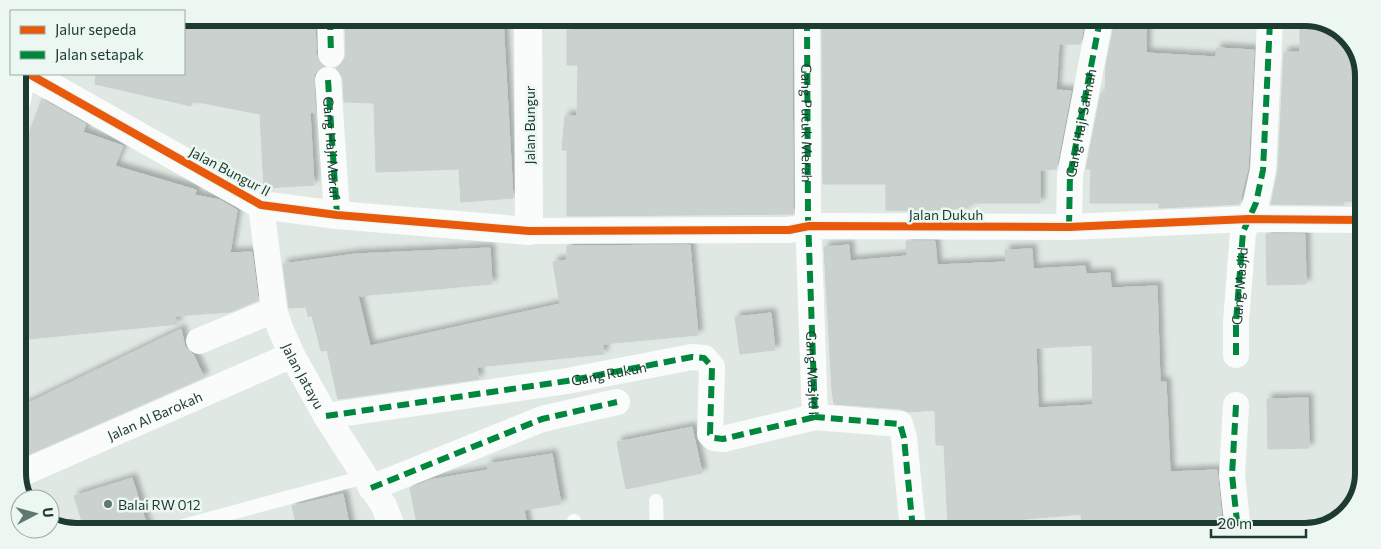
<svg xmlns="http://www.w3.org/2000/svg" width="1381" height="549" viewBox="0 0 1381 549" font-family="Commissioner,sans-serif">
	<defs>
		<filter id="shadow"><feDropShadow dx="4.5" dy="-4.5" stdDeviation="2.5" flood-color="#0004"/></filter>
	</defs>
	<rect width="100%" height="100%" fill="#e0e8e4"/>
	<path fill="#cad1ce" stroke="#c8d1cd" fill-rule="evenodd" filter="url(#shadow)" d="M184 18H315L316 54 323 66 314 74 315 113 310 112 314 185 264 188 260 114 192 101 191 106 95 84 96 74H184Z
		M345 18 503 19 513 198 461 202 459 169 376 172 374 103 344 102 343 79 336 68 344 62 346 54Z
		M596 19 792 22 793 214 567 216V150H562L565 116H577L578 65H567V30H597Z
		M834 19 1085 20 1080 44H1059L1056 90 1071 91 1056 169 1040 170V203H968L969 208 933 210 934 211 886 210V184H823L822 21Z
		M1115 20H1146V53L1216 57 1217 48 1254 50 1248 168 1239 204 1159 208V203H1090L1091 169H1086L1101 93 1105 94 1106 66Z
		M1300 21H1324L1351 40 1363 72 1362 202 1344 201 1343 205 1271 204 1278 171 1284 52H1300Z
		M42 99 86 124 83 132 123 146 115 166 196 190 195 195 220 200 237 210 230 253 252 252 258 300 230 312 174 316 178 324 18 340V163Z
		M1266 234H1305L1306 284 1267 285Z
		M906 241H935L937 265 1006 262 1005 250 1032 249 1033 269 1085 266 1086 274 1110 273 1111 288 1157 286 1160 382H1166L1170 472 1217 470 1223 531H1082L1081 514 948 526 944 445H936L935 410 908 412 901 409 834 404 832 390 824 247 849 245 850 261 907 256ZM1092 345 1093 405 1038 408 1036 348Z
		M690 245 698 335 603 344 604 354 477 367 479 379 338 399 327 350 321 351 312 316H308L306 307 289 308 283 264 356 254 490 248 492 284 358 296 370 346 560 304 553 262 567 260V246Z
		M771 313 775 350 740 354 735 317Z
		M181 329 185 347 193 354 204 377 18 459V408Z
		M1308 398 1309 448 1268 449 1267 399Z
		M692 427 702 473 626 489 617 442Z
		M552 454 561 504 524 510 528 530 418 529 410 488 430 480 488 470 487 464Z
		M132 478 148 529 84 528 74 496Z
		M343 494 350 529H297L292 506Z"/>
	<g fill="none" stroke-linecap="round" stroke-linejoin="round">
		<path stroke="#fafcfb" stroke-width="14" d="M656 501 657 530
			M574 521 575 530
			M183 526 364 477"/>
		<g stroke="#fafcfb" stroke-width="26">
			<path d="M330 18 331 54"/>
			<path d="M807 19 808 217 815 417 900 424 904 438 913 530"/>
			<path id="s1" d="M328 80 337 215"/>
			<path d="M18 100 23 74"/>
			<path id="s2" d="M261 205 274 310 280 328 292 355 326 416 384 506 393 529"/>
			<path id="s3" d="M1069 227 1070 175 1100 20"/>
			<path d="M529 231 789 230 809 226 1069 227 1248 219 1362 220"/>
			<path d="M199 341 274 310"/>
			<path id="s4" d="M1236 355V322L1243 232 1256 203 1263 170 1270 21"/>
			<path d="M1236 405 1232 475 1238 531"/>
			<path d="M326 416 567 381 692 357 704 358 712 367 710 434 714 438 723 439 815 417"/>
			<path id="s5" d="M18 475 292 355"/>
			<path d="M371 488 542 419 617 402"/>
		</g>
		<path stroke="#fafcfb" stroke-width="28" d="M29 74 261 205 337 215 529 231 528 19"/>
		<g stroke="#00873e" stroke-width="6" stroke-dasharray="12 6" stroke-linecap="butt">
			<path d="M330 18 331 54"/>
			<path id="s6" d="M807 19 808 217 815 417 900 424 904 438 913 530"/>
			<path d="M328 80 337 215"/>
			<path d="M18 100 23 74"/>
			<path d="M1069 227 1070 175 1100 20"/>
			<path d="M1236 355V322L1243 232 1256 203 1263 170 1270 21"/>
			<path d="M1236 405 1232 475 1238 531"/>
			<path id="s7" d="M326 416 567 381 692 357 704 358 712 367 710 434 714 438 723 439 815 417"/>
			<path d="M371 488 542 419 617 402"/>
		</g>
		<defs>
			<path id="cycleway" d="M29 74 261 205 337 215 529 231 789 230 809 226 1069 227 1248 219 1362 220"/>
		</defs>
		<use href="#cycleway" stroke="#edf7f2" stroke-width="11"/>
		<use href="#cycleway" stroke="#e8590c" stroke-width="8"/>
	</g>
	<circle fill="#617870" stroke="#edf7f2" stroke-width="2" cx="108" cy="504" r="5"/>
	<g text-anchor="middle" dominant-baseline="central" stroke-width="5" stroke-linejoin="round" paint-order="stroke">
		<g font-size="14" fill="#1d3b31" stroke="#edf7f2">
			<text stroke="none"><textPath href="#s6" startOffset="104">Gang Pucuk Merah</textPath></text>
			<text stroke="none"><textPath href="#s3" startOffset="105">Gang Haji Saimah</textPath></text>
			<text transform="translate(529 125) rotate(-90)">Jalan Bungur</text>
			<text stroke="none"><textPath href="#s1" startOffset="68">Gang Haji Maruf</textPath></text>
			<text transform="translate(230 171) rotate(28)">Jalan Bungur II</text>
			<text x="946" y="214">Jalan Dukuh</text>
			<text stroke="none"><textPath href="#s4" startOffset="69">Gang Masjid</textPath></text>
			<text stroke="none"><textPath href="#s6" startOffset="354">Gang Masjid I</textPath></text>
			<text stroke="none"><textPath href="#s7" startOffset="286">Gang Rukun</textPath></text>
			<text stroke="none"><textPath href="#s2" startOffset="178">Jalan Jatayu</textPath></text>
			<text stroke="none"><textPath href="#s5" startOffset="149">Jalan Al Barokah</textPath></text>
		</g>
		<g font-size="14" fill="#1d3b31" stroke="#edf7f2" text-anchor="start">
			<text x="118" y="504">Balai RW 012</text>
		</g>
	</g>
	<path d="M0 0H1381V549H0ZM76 26H1305A50 50 0 0 1 1355 76V473A50 50 0 0 1 1305 523H76A50 50 0 0 1 26 473V76A50 50 0 0 1 76 26Z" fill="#edf7f2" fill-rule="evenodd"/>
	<path fill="none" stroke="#1d3b31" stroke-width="6" d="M76 26H1305A50 50 0 0 1 1355 76V473A50 50 0 0 1 1305 523H76A50 50 0 0 1 26 473V76A50 50 0 0 1 76 26Z"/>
	<rect x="10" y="10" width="175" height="65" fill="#edf7f2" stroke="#9aaca5"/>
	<rect x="20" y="26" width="25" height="8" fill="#e8590c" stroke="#9aaca5"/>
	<text x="55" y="35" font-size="15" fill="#1d3b31">Jalur sepeda</text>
	<rect x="20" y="51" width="25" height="8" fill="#00873e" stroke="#9aaca5"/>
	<text x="55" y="60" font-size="15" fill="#1d3b31">Jalan setapak</text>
	<g transform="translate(35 514) rotate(84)"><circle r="24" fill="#edf7f2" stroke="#9aaca5"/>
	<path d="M0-4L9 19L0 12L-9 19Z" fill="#617870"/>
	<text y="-8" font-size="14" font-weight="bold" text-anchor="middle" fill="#1d3b31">U</text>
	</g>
	<path d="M1211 529v8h95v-8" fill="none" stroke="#1d3b31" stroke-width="2.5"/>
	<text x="1218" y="529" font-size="15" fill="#1d3b31" stroke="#edf7f2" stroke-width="4" paint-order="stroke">20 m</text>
</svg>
